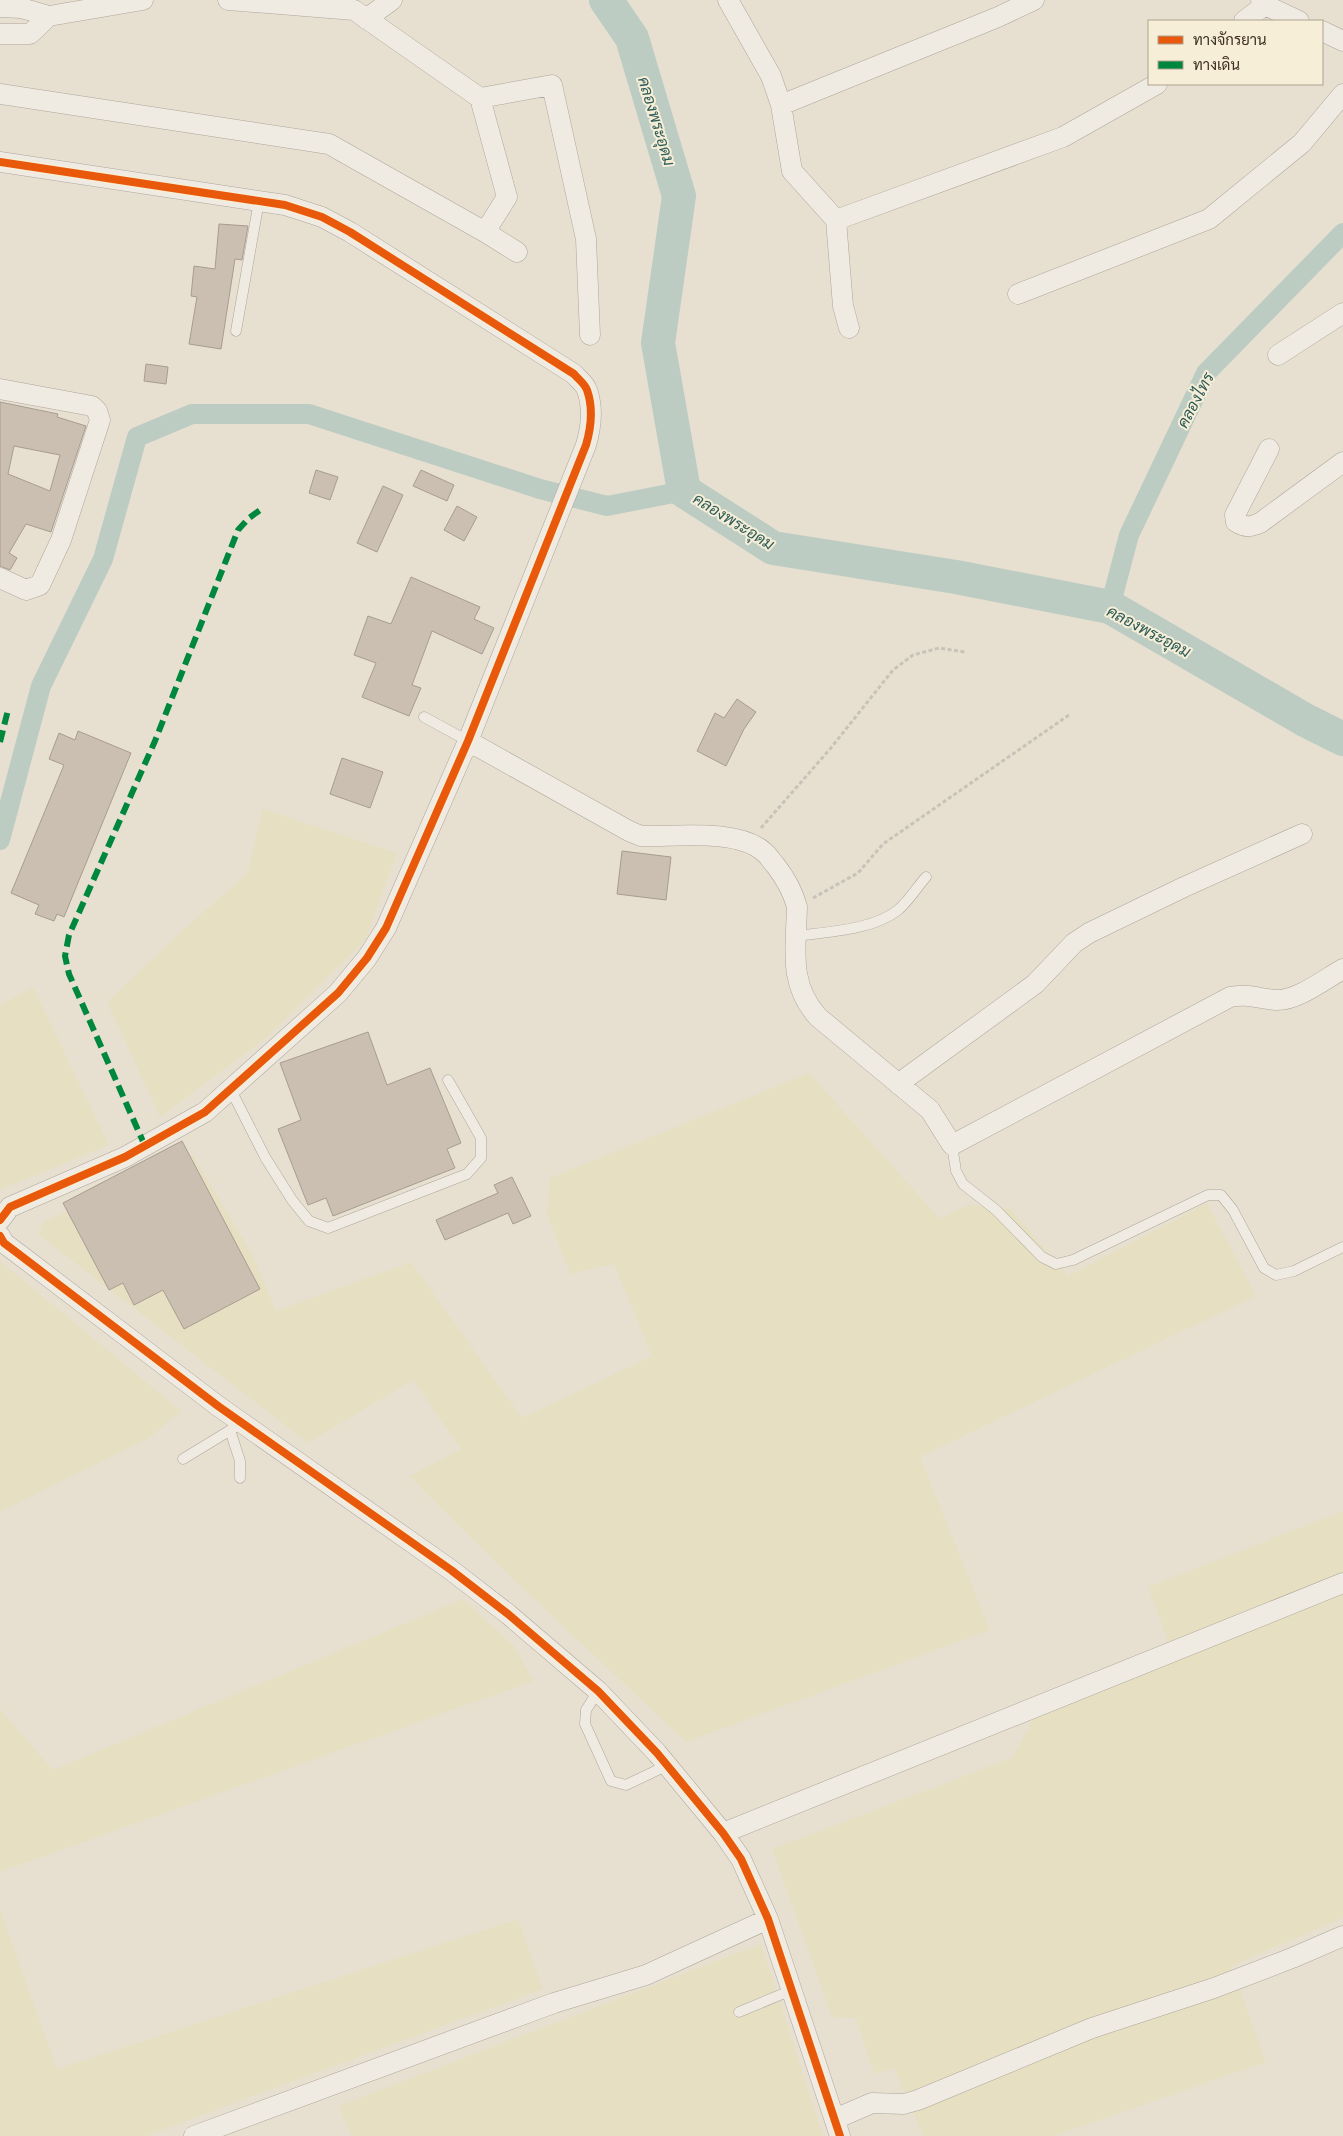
<svg xmlns="http://www.w3.org/2000/svg" width="1343" height="2136" viewBox="0 0 1343 2136" font-family="Lora,Sarabun,serif">
	<rect width="100%" height="100%" fill="#e7e0d1"/>
	<path fill="#e6dfc2" d="M262 809 397 853 365 940 267 1037 160 1117 107 1002 183 930 248 873Z
		M33 987 109 1145 0 1190V1005Z
		M809 1073 940 1219 967 1205 1011 1209 1068 1276 1207 1203 1256 1296 920 1457 990 1630 686 1742 512 1578 409 1476 461 1449 413 1380 308 1443 39 1235 43 1222 193 1155 252 1254 276 1311 411 1262 522 1418 652 1356 614 1264 570 1274 547 1214 550 1178Z
		M0 1261 181 1411 149 1438 0 1512Z
		M1343 1511V1918L1231 1966 1266 2062 1054 2136H923L894 2068 874 2074 856 2018 832 2017 772 1849 1012 1758 1034 1718 1172 1653 1148 1587Z
		M463 1599 515 1647 533 1681 0 1872V1709L53 1770Z
		M0 1909 57 2069 518 1919 543 1989 145 2136H0Z
		M761 1944 823 2136H352L338 2106Z"/>
	<g fill="none" stroke-linecap="round" stroke-linejoin="round">
		<path stroke="#bcccc2" stroke-width="20" d="M1110 607 1129 535 1206 373 1343 233
			M0 840 41 686 103 559 137 437 192 414H309L540 489 607 506 684 491"/>
		<path stroke="#bcccc2" stroke-width="34" d="M606 0 632 38 679 196 658 343 684 491 773 548 956 577 1110 607 1305 720 1343 739"/>
	</g>
	<path fill="#cbbfb2" stroke="#a89c90" fill-rule="evenodd" d="M219 224 248 226 242 260 235 259 221 349 189 344 197 297 191 296 194 266 215 269Z
		M146 364 168 367 166 384 144 381Z
		M0 402 58 414 57 417 86 426 51 532 26 524 9 553 17 558 10 570 0 566ZM14 446 60 455 50 491 8 474Z
		M316 470 338 477 330 500 309 493Z
		M421 470 454 485 447 501 413 486Z
		M383 486 403 495 377 552 357 543Z
		M457 506 477 517 464 541 444 530Z
		M411 577 480 607 474 619 494 628 482 654 432 631 412 685 421 688 409 716 362 697 376 663 354 655 368 616 391 624Z
		M737 699 756 712 744 729 726 766 697 751 715 713 724 718Z
		M78 731 131 753 64 917 57 914 54 921 35 914 39 905 11 893 64 765 49 759 59 733 75 740Z
		M342 758 383 772 370 808 330 794Z
		M622 851 671 857 666 900 617 894Z
		M368 1032 387 1085 430 1068 461 1143 447 1149 455 1168 333 1216 326 1198 308 1205 278 1129 301 1120 280 1063Z
		M182 1141 260 1289 184 1329 163 1290 134 1305 123 1283 109 1290 63 1203Z
		M512 1177 531 1216 513 1224 508 1213 445 1240 436 1220 498 1193 494 1185Z"/>
	<g fill="none" stroke-linecap="round" stroke-linejoin="round">
		<defs>
			<path id="lane" d="M236 331 259 201
				M424 717 468 741
				M796 936C827 932 873 930 898 910 909 901 917 887 926 877
				M231 1090 265 1157 292 1200 309 1221 328 1228 467 1174 481 1158V1138L448 1080
				M952 1145 956 1171 963 1184 996 1210 1042 1257 1056 1264 1073 1260 1208 1195H1221L1233 1210 1264 1268 1276 1275 1294 1271 1343 1247
				M230 1430 240 1461V1478
				M183 1459 242 1423
				M598 1691 586 1710 585 1724 611 1781 626 1785 668 1765
				M739 2012 792 1990"/>
			<path id="street" d="M228 0 354 10 480 98 507 197 485 232
				M728 0 771 76 781 105 792 171 836 220 843 306 849 328
				M1261 0 1265 5 1299 21
				M0 7 21 8 49 16 30 34H0
				M49 16 143 0
				M366 19 392 0
				M1244 21 1265 5
				M1322 31 1343 41
				M0 94 329 144 485 232 517 252
				M480 98 552 85 586 239 590 335
				M781 105 998 17 1034 0
				M0 162 285 205 322 217 350 232 574 374C578 379 585 384 587 390 593 407 591 428 586 445L468 741 386 928 367 958 338 993 205 1112 125 1157 10 1207 0 1220
				M836 220 1063 137 1157 84
				M1018 294 1209 219 1302 143 1343 94
				M1278 355 1343 313
				M0 389 92 406 97 411 100 420 61 540 40 585 26 590 0 578
				M1269 449 1235 515 1236 522C1246 528 1250 527 1260 523L1343 462
				M468 741 629 831 641 836C674 837 738 828 764 852 769 856 772 862 776 866 786 879 793 892 797 907 796 948 788 984 818 1017L930 1110 952 1145 1230 997C1248 993 1259 999 1276 1000 1297 1001 1325 979 1343 969
				M898 1084 1035 984 1074 943 1089 933 1184 887 1302 834
				M0 1236 4 1243 16 1252 218 1406 451 1570 508 1614 598 1691 657 1753 723 1833 741 1859 768 1919 840 2136
				M723 1833 1343 1583
				M835 2119 872 2103 904 2104 918 2100 1092 2028 1214 1988 1292 1958 1343 1936
				M194 2136 554 2003 646 1975 768 1919"/>
		</defs>
		<use href="#lane" stroke="#ada599" stroke-width="11"/>
		<use href="#street" stroke="#ada599" stroke-width="21"/>
		<path stroke="#c8c2b9" stroke-width="3" stroke-dasharray="4 2.5" stroke-linecap="butt" d="M761 828 830 749 893 670 913 655 939 648 965 652
			M813 898 858 873 883 844 1069 715"/>
		<use href="#lane" stroke="#efebe3" stroke-width="10"/>
		<use href="#street" stroke="#efebe3" stroke-width="20"/>
		<path stroke="#00873e" stroke-width="6" stroke-dasharray="12 6" stroke-linecap="butt" d="M0 742 8 710
			M145 1146 69 974 65 956 69 935 155 741 238 530 249 518 263 508"/>
		<defs>
			<path id="cycleway" d="M0 162 285 205 322 217 350 232 574 374C578 379 585 384 587 390 593 407 591 428 586 445L468 741 386 928 367 958 338 993 205 1112 125 1157 10 1207 0 1220
				M0 1236 4 1243 16 1252 218 1406 451 1570 508 1614 598 1691 657 1753 723 1833 741 1859 768 1919 840 2136"/>
		</defs>
		<use href="#cycleway" stroke="#f7eed8" stroke-width="11"/>
		<use href="#cycleway" stroke="#e8590c" stroke-width="8"/>
	</g>
	<g text-anchor="middle" dominant-baseline="central" stroke-width="4" stroke-linejoin="round" paint-order="stroke">
		<g font-size="16" font-style="italic" fill="#2f5d5a" stroke="#f7eed8">
			<text transform="translate(657 121) rotate(73)">คลองพระอุดม</text>
			<text transform="translate(1195 400) rotate(-62)">คลองไทร</text>
			<text transform="translate(734 521) rotate(32)">คลองพระอุดม</text>
			<text transform="translate(1149 631) rotate(28)">คลองพระอุดม</text>
		</g>
	</g>
	<rect x="1148" y="20" width="175" height="65" fill="#f7eed8" stroke="#ada18e"/>
	<rect x="1158" y="36" width="25" height="8" fill="#e8590c" stroke="#ada18e"/>
	<text x="1193" y="45" font-size="15" fill="#3d2e20">ทางจักรยาน</text>
	<rect x="1158" y="61" width="25" height="8" fill="#00873e" stroke="#ada18e"/>
	<text x="1193" y="70" font-size="15" fill="#3d2e20">ทางเดิน</text>
</svg>
